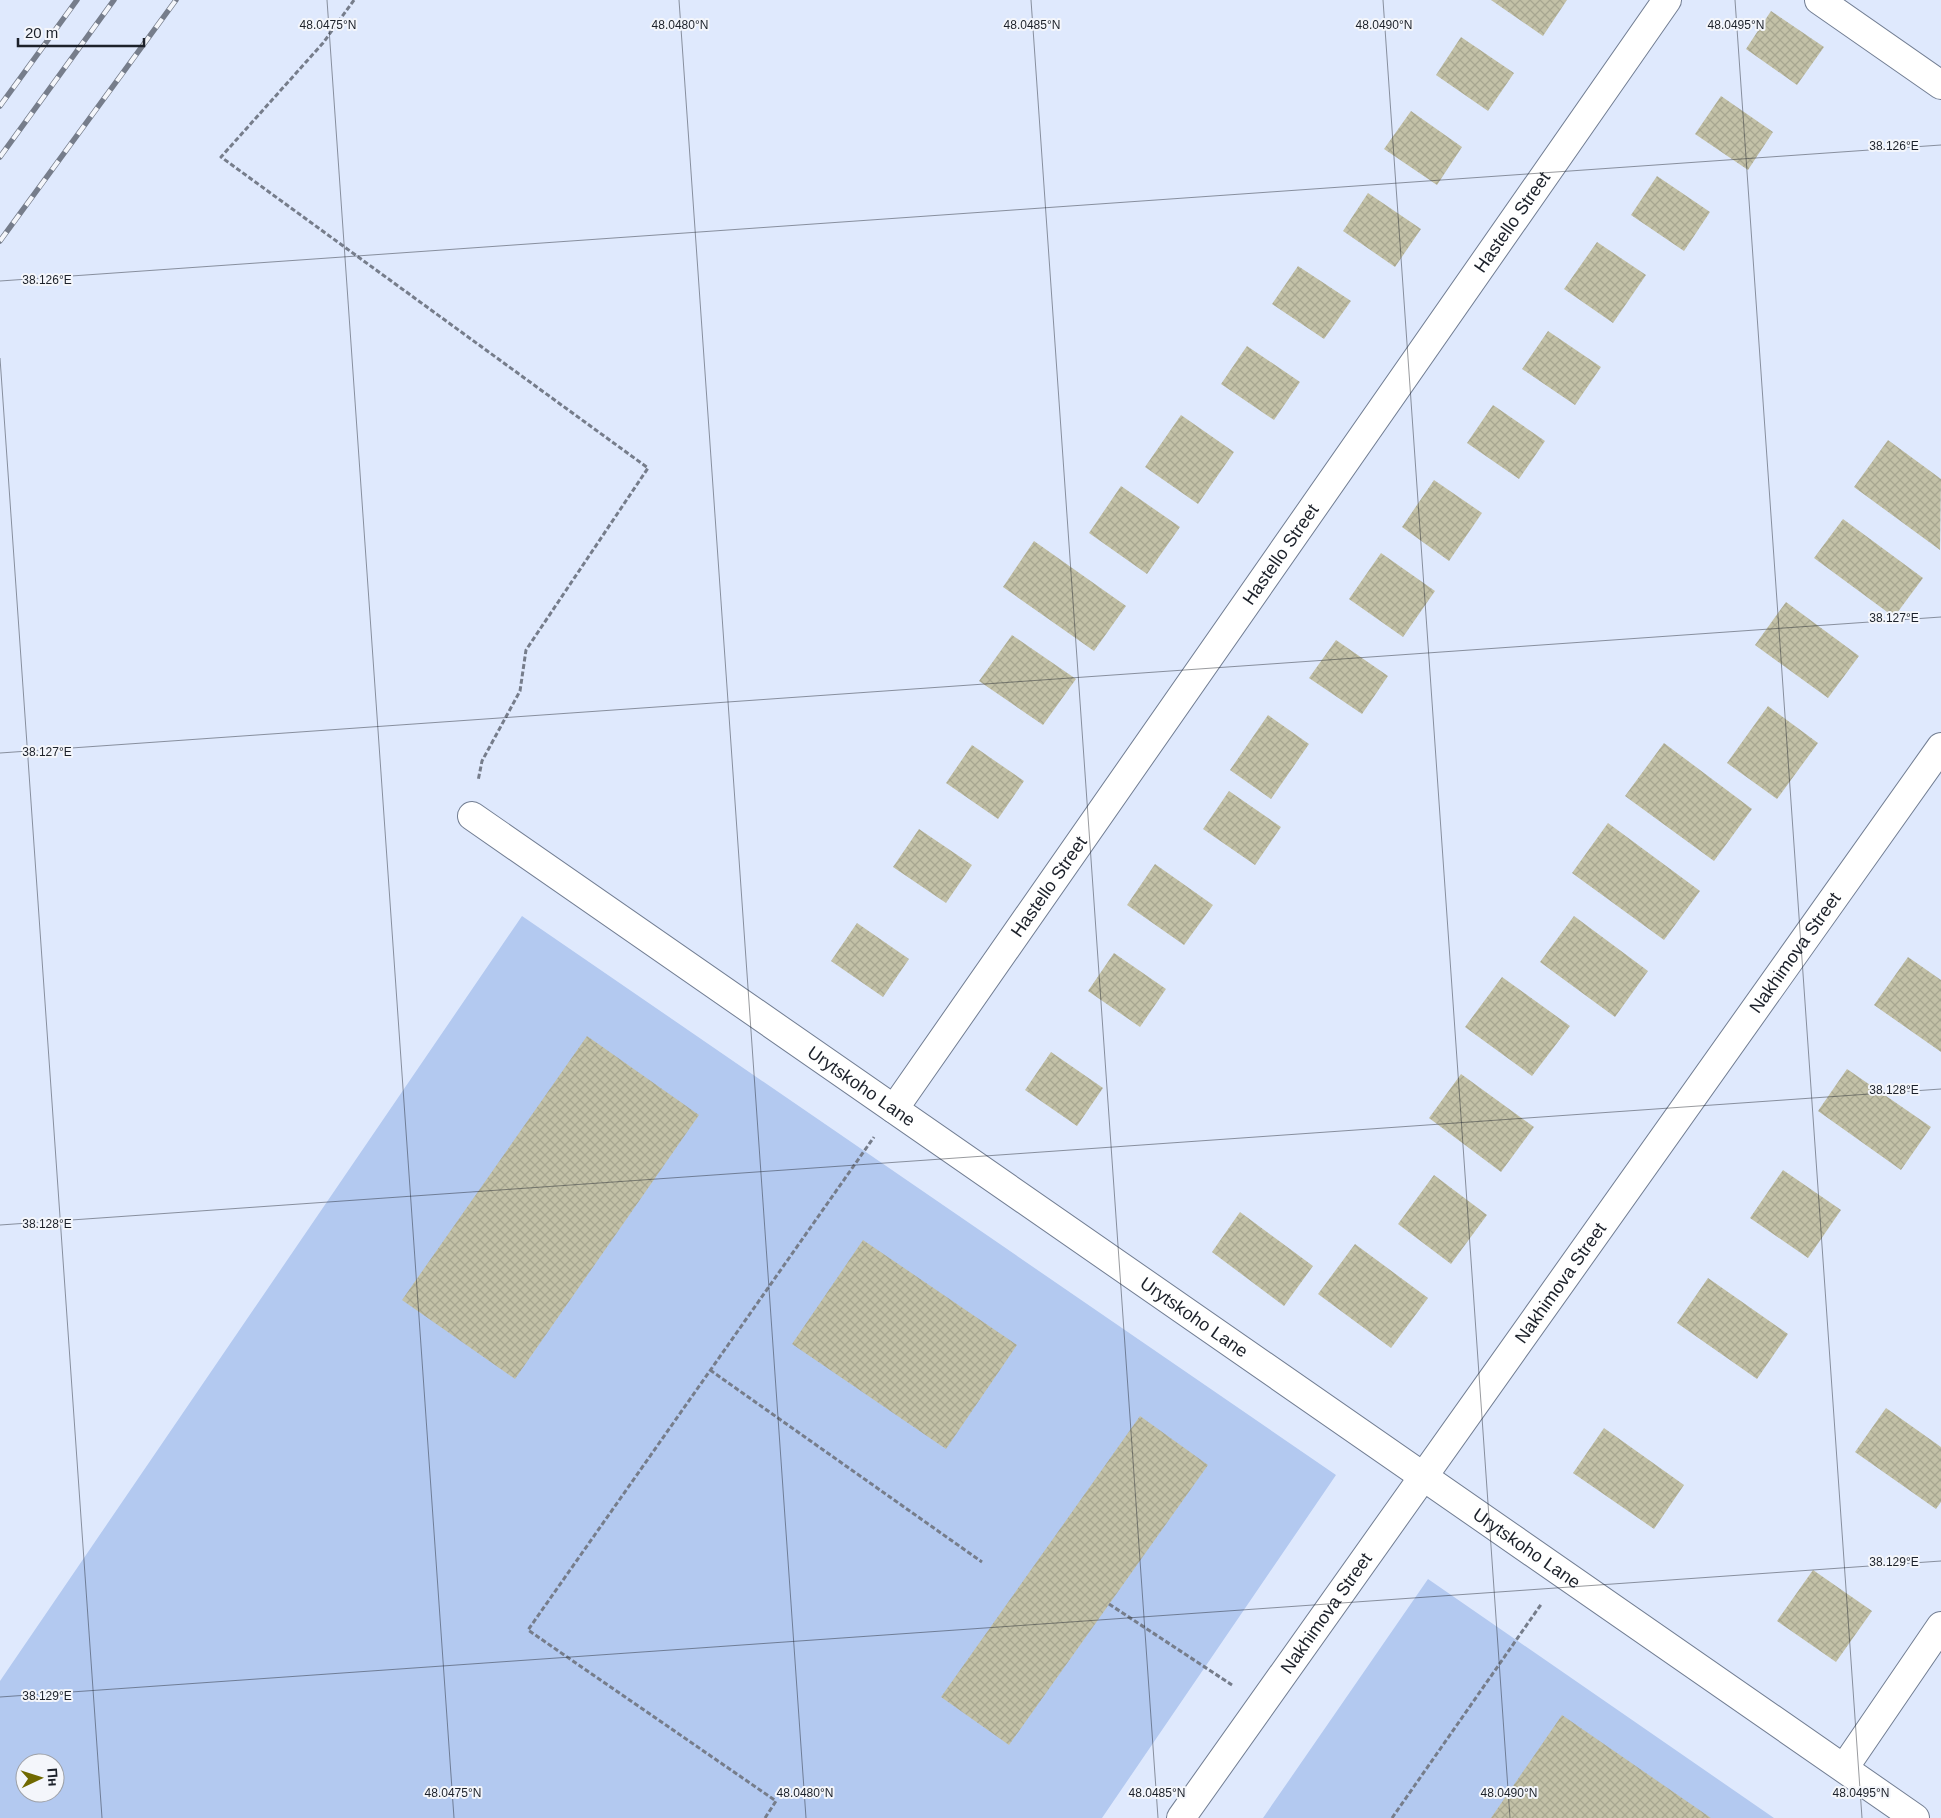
<svg xmlns="http://www.w3.org/2000/svg" width="1941" height="1818" font-family="Helvetica,sans-serif">
<defs>
<pattern id="building-cross-hatch" width="8" height="8" patternUnits="userSpaceOnUse" patternTransform="scale(1.25)"><rect width="8" height="8" fill="#c3c1a7"/><path d="M0 0l8 8M0 8l8-8" fill="none" stroke="#a7a690"/></pattern>
</defs>
<rect width="100%" height="100%" fill="#dfe9fd"/>
<path fill="#b3c9f0" fill-rule="evenodd" d="M 522,916 L 1336,1475 L 1102,1818 L 0,1818 L 0,1681 ZM 25,1763 L 55,1763 L 55,1793 L 25,1793 Z
M 1428,1579 L 1774,1818 L 1263,1818 Z"/>
<path fill="url(#building-cross-hatch)" d="M 1491,0 L 1567,0 L 1543,36 Z
M 1771,11 L 1824,47 L 1797,85 L 1746,49 Z
M 1461,37 L 1514,73 L 1488,111 L 1436,75 Z
M 1721,96 L 1773,132 L 1748,170 L 1695,134 Z
M 1411,111 L 1462,147 L 1437,185 L 1384,149 Z
M 1657,176 L 1710,212 L 1684,251 L 1631,215 Z
M 1368,193 L 1421,229 L 1395,267 L 1343,231 Z
M 1597,242 L 1646,275 L 1613,323 L 1564,289 Z
M 1298,266 L 1351,301 L 1324,339 L 1272,304 Z
M 1548,331 L 1601,367 L 1575,405 L 1522,369 Z
M 1247,346 L 1300,382 L 1274,420 L 1221,384 Z
M 1493,405 L 1545,441 L 1519,479 L 1467,443 Z
M 1181,415 L 1234,452 L 1198,504 L 1145,467 Z
M 1888,440 L 1941,479 L 1940,550 L 1854,487 Z
M 1434,480 L 1482,513 L 1449,561 L 1402,527 Z
M 1121,486 L 1180,527 L 1147,574 L 1089,533 Z
M 1843,519 L 1923,578 L 1894,617 L 1814,558 Z
M 1034,541 L 1126,606 L 1094,651 L 1003,587 Z
M 1381,553 L 1435,591 L 1403,637 L 1349,599 Z
M 1786,602 L 1859,656 L 1828,698 L 1755,645 Z
M 1012,635 L 1076,679 L 1043,725 L 979,681 Z
M 1336,640 L 1388,676 L 1362,714 L 1309,678 Z
M 1768,706 L 1818,743 L 1777,799 L 1727,763 Z
M 1268,715 L 1309,744 L 1271,799 L 1230,770 Z
M 1664,743 L 1752,809 L 1714,861 L 1625,796 Z
M 972,745 L 1024,781 L 998,819 L 946,783 Z
M 1229,791 L 1281,827 L 1255,865 L 1203,829 Z
M 1608,823 L 1700,891 L 1664,940 L 1572,873 Z
M 919,829 L 972,865 L 946,903 L 893,867 Z
M 1155,864 L 1213,905 L 1184,945 L 1127,905 Z
M 1574,916 L 1648,971 L 1615,1017 L 1540,962 Z
M 857,923 L 909,959 L 883,997 L 831,961 Z
M 1114,953 L 1166,989 L 1140,1027 L 1088,991 Z
M 1908,957 L 1941,980 L 1941,1052 L 1874,1005 Z
M 1502,977 L 1570,1026 L 1532,1076 L 1465,1027 Z
M 587,1036 L 699,1115 L 515,1379 L 402,1300 Z
M 1051,1052 L 1103,1088 L 1077,1126 L 1025,1090 Z
M 1847,1069 L 1931,1127 L 1901,1170 L 1818,1111 Z
M 1461,1074 L 1534,1127 L 1501,1172 L 1429,1118 Z
M 1783,1170 L 1841,1210 L 1808,1258 L 1750,1218 Z
M 1434,1175 L 1487,1215 L 1451,1264 L 1398,1224 Z
M 1240,1212 L 1313,1266 L 1284,1306 L 1212,1252 Z
M 863,1240 L 1017,1345 L 946,1449 L 792,1344 Z
M 1355,1244 L 1428,1298 L 1391,1348 L 1318,1294 Z
M 1708,1278 L 1788,1334 L 1757,1379 L 1677,1323 Z
M 1886,1408 L 1941,1447 L 1941,1502 L 1936,1509 L 1855,1452 Z
M 1140,1416 L 1208,1465 L 1009,1745 L 941,1697 Z
M 1604,1428 L 1684,1485 L 1654,1529 L 1573,1473 Z
M 1813,1570 L 1872,1611 L 1836,1662 L 1777,1621 Z
M 1562,1715 L 1711,1818 L 1491,1818 Z"/>
<g fill="none" stroke-linecap="round" stroke-linejoin="round">
<g stroke="#727e93" stroke-width="30">
<g id="minor">
<path d="M 1819,0 L 1941,85"/>
<path id="s1" d="M 472,816 L 1915,1818"/>
<path id="s2" d="M 894,1109 L 1667,0"/>
<path d="M 1844,1768 L 1941,1626"/>
</g>
</g>
<g stroke="#727e93" stroke-width="30">
<g id="tertiary">
<path id="s3" d="M 1181,1818 L 1941,747"/>
</g>
</g>
<path stroke="#767d8b" stroke-width="3" stroke-dasharray="5 2.5" stroke-linecap="butt" d="M 354,0 L 323,43 L 221,157 L 648,468 L 526,650 L 520,691 L 482,761 L 478,781
M 710,1370 L 982,1562
M 1109,1604 L 1232,1685
M 765,1818 L 776,1801 L 528,1630 L 874,1137
M 1392,1818 L 1542,1603"/>
<use href="#minor" stroke="#fff" stroke-width="28"/>
<use href="#tertiary" stroke="#fff" stroke-width="28"/>
<g stroke="#767d8b" stroke-width="5.5">
<path id="rail" d="M 0,106 L 77,0
M 0,157 L 114,0
M 0,241 L 176,0"/>
</g>
<use href="#rail" stroke="#f4f6fb" stroke-width="4" stroke-dasharray="11" stroke-linecap="butt"/>
</g>
<path fill="none" stroke="#1c212a" stroke-width="1" stroke-opacity="0.45" d="M 327,0 L 454,1818M 679,0 L 806,1818M 1031,0 L 1158,1818M 1383,0 L 1510,1818M 1735,0 L 1862,1818M 0,281 L 1941,145M 0,358 L 102,1818M 0,753 L 1941,617M 0,1225 L 1941,1089M 0,1697 L 1941,1561"/>
<g text-anchor="middle" dominant-baseline="central" stroke-width="4" stroke-linejoin="round" paint-order="stroke">
<g font-size="18" fill="#1c212a" stroke="#f4f6fb">
<text stroke="none"><textPath href="#s2" startOffset="1081">Hastello Street</textPath></text>
<text stroke="none"><textPath href="#s2" startOffset="676">Hastello Street</textPath></text>
<text stroke="none"><textPath href="#s2" startOffset="271">Hastello Street</textPath></text>
<text stroke="none"><textPath href="#s3" startOffset="1061">Nakhimova Street</textPath></text>
<text stroke="none"><textPath href="#s1" startOffset="474">Urytskoho Lane</textPath></text>
<text stroke="none"><textPath href="#s3" startOffset="656">Nakhimova Street</textPath></text>
<text stroke="none"><textPath href="#s1" startOffset="879">Urytskoho Lane</textPath></text>
<text stroke="none"><textPath href="#s1" startOffset="1284">Urytskoho Lane</textPath></text>
<text stroke="none"><textPath href="#s3" startOffset="251">Nakhimova Street</textPath></text>
</g>
</g>
<g font-size="12" text-anchor="middle" fill="#1c212a" stroke="#f4f6fb" stroke-width="4" stroke-linejoin="round" paint-order="stroke">
<text x="328" y="29">48.0475°N</text>
<text x="680" y="29">48.0480°N</text>
<text x="1032" y="29">48.0485°N</text>
<text x="1384" y="29">48.0490°N</text>
<text x="1736" y="29">48.0495°N</text>
<text x="1894" y="150">38.126°E</text>
<text x="47" y="284">38.126°E</text>
<text x="1894" y="622">38.127°E</text>
<text x="47" y="756">38.127°E</text>
<text x="1894" y="1094">38.128°E</text>
<text x="47" y="1228">38.128°E</text>
<text x="1894" y="1566">38.129°E</text>
<text x="47" y="1700">38.129°E</text>
<text x="453" y="1797">48.0475°N</text>
<text x="805" y="1797">48.0480°N</text>
<text x="1157" y="1797">48.0485°N</text>
<text x="1509" y="1797">48.0490°N</text>
<text x="1861" y="1797">48.0495°N</text>
</g>
<g transform="translate(40 1778) rotate(86)"><circle r="24" fill="#f4f6fb" stroke="#9ea1a7"/>
<path d="M0-4L9 19L0 12L-9 19Z" fill="#706901"/>
<text y="-8" font-size="14" font-weight="bold" text-anchor="middle" fill="#1c212a">Пн</text>
</g>
<path d="M18 38v8h126v-8" fill="none" stroke="#1c212a" stroke-width="2.5"/>
<text x="25" y="38" font-size="15" fill="#1c212a" stroke="#f4f6fb" stroke-width="4" paint-order="stroke">20 m</text>
</svg>
